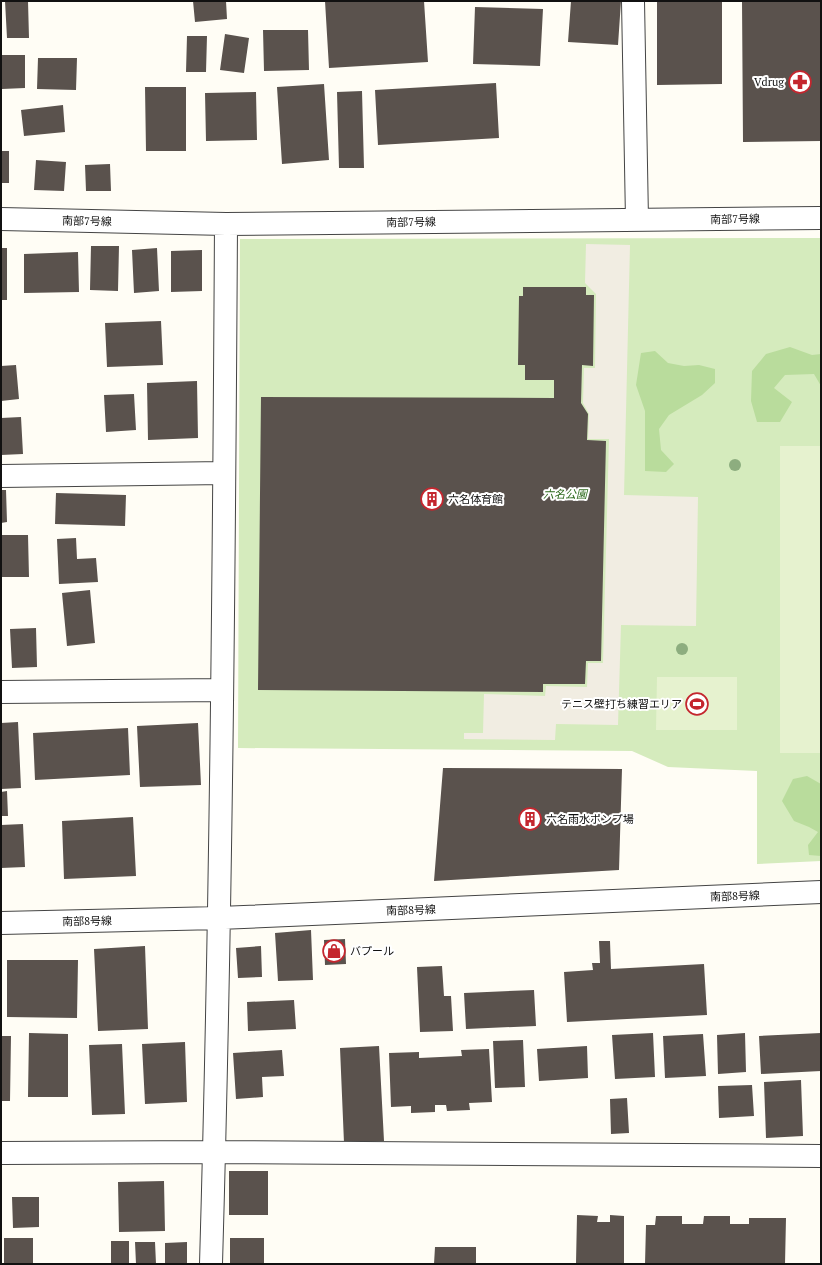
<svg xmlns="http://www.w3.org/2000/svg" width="822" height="1265" font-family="'PT Serif','Noto Sans JP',serif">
<rect width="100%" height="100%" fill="#fffdf5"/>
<path fill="#d5ebbd" d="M 821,238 L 821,861 L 757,864 L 757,771 L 668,767 L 632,751 L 238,748 L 240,239 Z"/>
<path fill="#b9dc9c" d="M 790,347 L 812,355 L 821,354 L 821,386 L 814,374 L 785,375 L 774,388 L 792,402 L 780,422 L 757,422 L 751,401 L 752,371 L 766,354 Z
M 655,351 L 668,363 L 684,366 L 699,365 L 715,369 L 715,383 L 702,395 L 669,415 L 659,429 L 661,450 L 674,464 L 666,472 L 645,471 L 645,411 L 636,385 L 641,353 Z
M 807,776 L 821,784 L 821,856 L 809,855 L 808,845 L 818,832 L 809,827 L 794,821 L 782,801 L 793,779 Z"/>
<path fill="#e6f2cf" d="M 780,446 L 821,446 L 821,753 L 780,753 Z
M 657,677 L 737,677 L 737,730 L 656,730 Z"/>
<path fill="#f1ede2" d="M 586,244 L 630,245 L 624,495 L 698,497 L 696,626 L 621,625 L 618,725 L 556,724 L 555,740 L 464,739 L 464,733 L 483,733 L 484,694 L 545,696 L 546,686 L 587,687 L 588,663 L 603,663 L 609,439 L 588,439 L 589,414 L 583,403 L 584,368 L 595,368 L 596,294 L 585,283 Z"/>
<path fill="#5a524d" d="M 5,1 L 28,1 L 29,38 L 7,38 Z
M 193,1 L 226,1 L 227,19 L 195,22 Z
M 325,1 L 424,1 L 428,62 L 329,68 Z
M 571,1 L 621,1 L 618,45 L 568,42 Z
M 657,1 L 722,1 L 722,84 L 657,85 Z
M 742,1 L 821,1 L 821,141 L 743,142 Z
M 475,7 L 543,9 L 540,66 L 473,64 Z
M 263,30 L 308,30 L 309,70 L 264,71 Z
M 225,34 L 249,38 L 244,73 L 220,70 Z
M 187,36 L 207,36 L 206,72 L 186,72 Z
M 2,55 L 25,55 L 25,88 L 2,89 Z
M 38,58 L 77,58 L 76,90 L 37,89 Z
M 496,83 L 499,138 L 378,145 L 375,90 Z
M 324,84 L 329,160 L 282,164 L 277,87 Z
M 145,87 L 186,87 L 186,151 L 146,151 Z
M 362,91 L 364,168 L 339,168 L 337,92 Z
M 256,92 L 257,140 L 206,141 L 205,93 Z
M 63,105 L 65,132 L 24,136 L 21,110 Z
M 1,151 L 9,151 L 9,183 L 1,183 Z
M 36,160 L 66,162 L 64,191 L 34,190 Z
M 110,164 L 111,191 L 86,191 L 85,165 Z
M 91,246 L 119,246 L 118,291 L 90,290 Z
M 1,248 L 7,248 L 7,300 L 1,300 Z
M 157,248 L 159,291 L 134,293 L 132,250 Z
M 202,250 L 202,291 L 171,292 L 171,251 Z
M 78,252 L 79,292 L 24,293 L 24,254 Z
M 523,287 L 586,287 L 586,295 L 594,295 L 593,366 L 582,365 L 581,403 L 588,414 L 587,440 L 606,441 L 601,661 L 586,661 L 585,684 L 543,684 L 543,692 L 258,690 L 261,397 L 554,398 L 554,380 L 525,380 L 525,365 L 518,365 L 519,296 L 523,296 Z
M 161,321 L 163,365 L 107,367 L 105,323 Z
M 16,365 L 19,399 L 1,401 L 1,366 Z
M 197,381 L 198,438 L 148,440 L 147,383 Z
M 134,394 L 136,430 L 106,432 L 104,395 Z
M 21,417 L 23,454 L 1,455 L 1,418 Z
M 1,490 L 6,490 L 7,522 L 1,523 Z
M 56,493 L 126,495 L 125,526 L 55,524 Z
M 1,535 L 28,535 L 29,577 L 1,577 Z
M 76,538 L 77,559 L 96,558 L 98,582 L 59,584 L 57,539 Z
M 90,590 L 95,643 L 67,646 L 62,593 Z
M 36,628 L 37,667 L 12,668 L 10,629 Z
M 18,722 L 21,788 L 1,789 L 1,723 Z
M 198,723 L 201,785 L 140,787 L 137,726 Z
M 128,728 L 130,775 L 35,780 L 33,733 Z
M 443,768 L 622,769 L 619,870 L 434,881 Z
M 7,791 L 8,816 L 1,816 L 1,792 Z
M 133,817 L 136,876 L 64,879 L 62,821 Z
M 23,824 L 25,867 L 1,868 L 1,825 Z
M 311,930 L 313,980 L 278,981 L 275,933 Z
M 345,939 L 346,964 L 325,965 L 324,940 Z
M 599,941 L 610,941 L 611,969 L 704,964 L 707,1015 L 567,1022 L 564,972 L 593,970 L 592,963 L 600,963 Z
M 145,946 L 148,1029 L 98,1031 L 94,949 Z
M 261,946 L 262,977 L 238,978 L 236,948 Z
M 7,960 L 78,960 L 77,1018 L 7,1017 Z
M 442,966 L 444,996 L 451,996 L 453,1031 L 420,1032 L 417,967 Z
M 534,990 L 536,1026 L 466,1029 L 464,993 Z
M 294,1000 L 296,1029 L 248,1031 L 247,1002 Z
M 29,1033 L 68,1034 L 68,1097 L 28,1097 Z
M 653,1033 L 655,1077 L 615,1079 L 612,1035 Z
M 745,1033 L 746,1072 L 718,1074 L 717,1035 Z
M 821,1033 L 821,1071 L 761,1074 L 759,1036 Z
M 703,1034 L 706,1076 L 665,1078 L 663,1036 Z
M 1,1036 L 11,1036 L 10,1101 L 1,1101 Z
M 523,1040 L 525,1087 L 495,1088 L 493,1041 Z
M 185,1042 L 187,1102 L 145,1104 L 142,1044 Z
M 122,1044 L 125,1114 L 92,1115 L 89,1045 Z
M 379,1046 L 384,1141 L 344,1143 L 340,1048 Z
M 587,1046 L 588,1078 L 539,1081 L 537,1049 Z
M 489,1049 L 492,1102 L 469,1103 L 470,1110 L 447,1111 L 446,1105 L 435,1105 L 435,1112 L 411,1113 L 411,1106 L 391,1107 L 389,1053 L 419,1052 L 419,1058 L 462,1056 L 461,1050 Z
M 282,1050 L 284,1076 L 262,1077 L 263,1097 L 236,1099 L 233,1053 Z
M 801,1080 L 803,1136 L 766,1138 L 764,1082 Z
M 752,1085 L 754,1116 L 719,1118 L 718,1086 Z
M 627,1098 L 629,1133 L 611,1134 L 610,1099 Z
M 229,1171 L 268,1171 L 268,1215 L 229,1215 Z
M 164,1181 L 165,1231 L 119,1232 L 118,1182 Z
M 12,1197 L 39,1197 L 39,1227 L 13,1228 Z
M 577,1215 L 598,1216 L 597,1222 L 610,1222 L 610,1215 L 624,1216 L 624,1263 L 576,1263 Z
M 656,1216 L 682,1216 L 682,1224 L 703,1224 L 704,1216 L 730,1216 L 730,1224 L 749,1224 L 749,1218 L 786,1218 L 785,1264 L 645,1264 L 646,1225 L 655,1225 Z
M 4,1238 L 33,1238 L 33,1264 L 4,1264 Z
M 230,1238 L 264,1238 L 264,1264 L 230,1264 Z
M 111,1241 L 129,1241 L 129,1264 L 111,1264 Z
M 135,1242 L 155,1242 L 156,1264 L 136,1264 Z
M 187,1242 L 187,1264 L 165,1264 L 165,1243 Z
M 435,1247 L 476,1247 L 476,1264 L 434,1264 Z"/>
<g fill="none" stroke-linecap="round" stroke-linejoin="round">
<g stroke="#444" stroke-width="24">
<path id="minor" d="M 633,1 L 637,220
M 1,219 L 226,224 L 821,218
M 1,476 L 224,473
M 1,692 L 222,690
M 1,923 L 219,918 L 821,892
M 1,1153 L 214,1152 L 821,1156
M 211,1264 C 221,917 224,571 226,224"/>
</g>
<use href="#minor" stroke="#fff" stroke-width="22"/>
</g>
<g fill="#8dad7f">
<circle cx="735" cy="465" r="6"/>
<circle cx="682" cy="649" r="6"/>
</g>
<defs>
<g id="pharmacy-ring" transform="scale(1.15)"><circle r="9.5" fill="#fff" stroke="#c4262e" stroke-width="1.5"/><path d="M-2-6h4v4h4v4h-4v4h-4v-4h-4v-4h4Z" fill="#c4262e"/></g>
<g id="building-ring" transform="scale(1.15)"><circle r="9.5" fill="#fff" stroke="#c4262e" stroke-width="1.5"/><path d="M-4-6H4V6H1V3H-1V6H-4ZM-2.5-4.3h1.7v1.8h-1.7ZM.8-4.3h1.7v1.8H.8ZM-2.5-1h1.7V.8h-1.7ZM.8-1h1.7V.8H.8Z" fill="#c4262e"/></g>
<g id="stadium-ring" transform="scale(1.15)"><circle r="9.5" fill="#fff" stroke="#c4262e" stroke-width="1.5"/><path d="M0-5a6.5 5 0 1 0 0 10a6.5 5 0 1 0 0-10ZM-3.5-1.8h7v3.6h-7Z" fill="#c4262e"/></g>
<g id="shop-ring" transform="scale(1.15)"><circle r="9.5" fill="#fff" stroke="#c4262e" stroke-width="1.5"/><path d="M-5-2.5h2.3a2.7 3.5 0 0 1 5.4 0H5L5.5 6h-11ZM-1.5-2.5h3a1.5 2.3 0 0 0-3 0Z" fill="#c4262e"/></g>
</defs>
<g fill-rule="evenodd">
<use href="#pharmacy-ring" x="800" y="82"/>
<use href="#building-ring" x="432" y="499"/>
<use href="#stadium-ring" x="697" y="704"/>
<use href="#building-ring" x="530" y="819"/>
<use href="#shop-ring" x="334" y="951"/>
</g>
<g text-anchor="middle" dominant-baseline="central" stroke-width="4" stroke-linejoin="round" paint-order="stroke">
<g font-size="11" fill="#111" stroke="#fff" text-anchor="start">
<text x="784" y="82" text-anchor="end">Vdrug</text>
<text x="448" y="499">六名体育館</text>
<text x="682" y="704" text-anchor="end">テニス壁打ち練習エリア</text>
<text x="546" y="819">六名雨水ポンプ場</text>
<text x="350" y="951">バプール</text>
</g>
<g font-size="11" fill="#111" stroke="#fff">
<text transform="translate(735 219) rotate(-1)">南部7号線</text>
<text transform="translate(87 221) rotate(1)">南部7号線</text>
<text transform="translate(411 222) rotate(-1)">南部7号線</text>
<text transform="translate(735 896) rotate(-2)">南部8号線</text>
<text transform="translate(411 910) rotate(-2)">南部8号線</text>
<text transform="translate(87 921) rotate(-1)">南部8号線</text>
</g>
<g font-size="11" font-style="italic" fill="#2f6b1f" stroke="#fff">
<text x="565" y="494">六名公園</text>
</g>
</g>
<rect width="822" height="1265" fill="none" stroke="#111111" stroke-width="4"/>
</svg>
